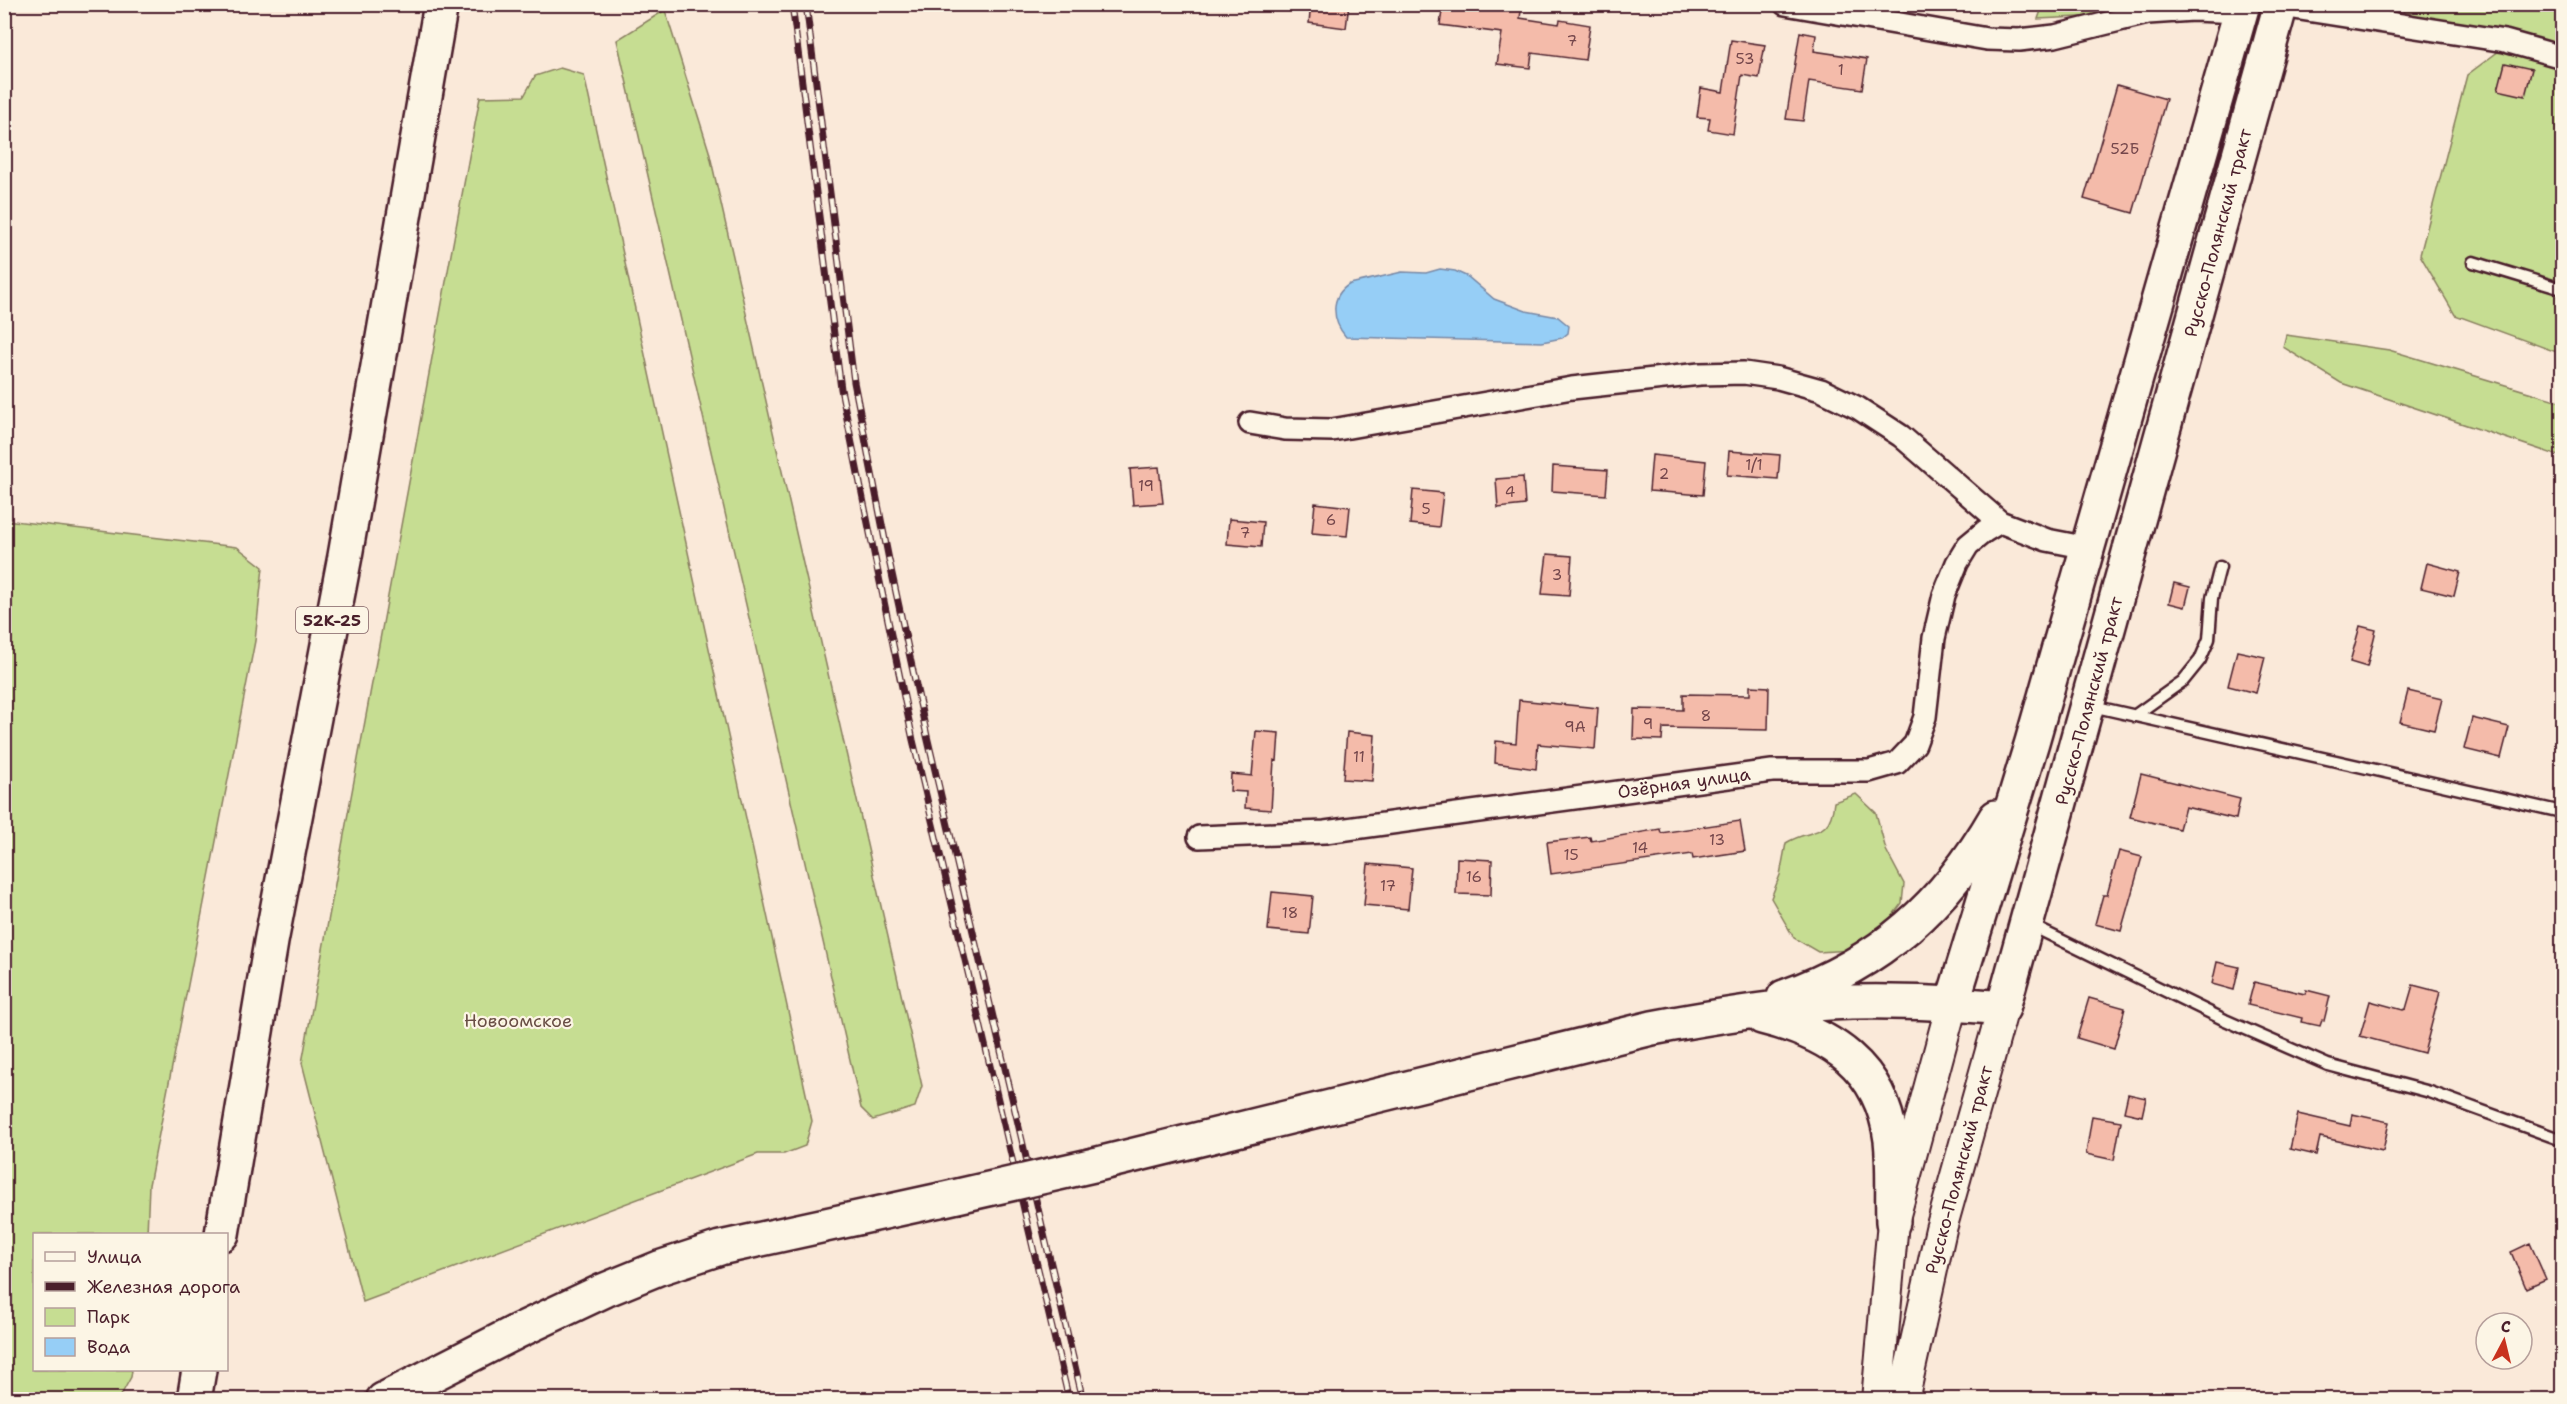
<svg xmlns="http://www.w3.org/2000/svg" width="2567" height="1404" font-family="'Shantell Sans',sans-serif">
<rect width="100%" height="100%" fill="#fae9d9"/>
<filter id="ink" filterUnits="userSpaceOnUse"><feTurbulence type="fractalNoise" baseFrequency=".0167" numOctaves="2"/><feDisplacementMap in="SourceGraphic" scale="12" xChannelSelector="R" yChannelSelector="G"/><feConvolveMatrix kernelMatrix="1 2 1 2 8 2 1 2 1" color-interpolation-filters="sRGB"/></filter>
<g filter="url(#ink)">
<path fill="#c6dd92" stroke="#887e5e" stroke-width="1.5" d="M 2043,5 L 2103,5 L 2100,16 L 2038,19 Z
M 2401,5 L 2562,5 L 2562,48 L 2407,17 Z
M 665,10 L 709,151 L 922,1086 L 915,1107 L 873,1120 L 861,1108 L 617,40 Z
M 2499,51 L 2562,67 L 2562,354 L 2455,315 L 2420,255 L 2467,75 Z
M 560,68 L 584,75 L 812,1121 L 805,1146 L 784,1154 L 758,1154 L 363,1302 L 302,1063 L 480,97 L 524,96 L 535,76 Z
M 2286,335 L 2389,350 L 2562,402 L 2562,457 L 2341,383 L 2283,347 Z
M 5,520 L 237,547 L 263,567 L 255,641 L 149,1185 L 147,1234 L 34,1234 L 34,1370 L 132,1370 L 131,1377 L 119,1399 L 5,1399 Z
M 1856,794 L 1876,813 L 1886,850 L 1904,884 L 1902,903 L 1880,932 L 1853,950 L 1818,952 L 1794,938 L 1771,898 L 1780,875 L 1786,843 C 1812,827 1830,840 1834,802 Z"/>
<path fill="#96cef6" stroke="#7888a5" stroke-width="1.5" d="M 1440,269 L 1455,271 L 1468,277 L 1494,299 L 1526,311 L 1558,317 L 1569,326 L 1568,333 L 1562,338 L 1542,342 L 1346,337 C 1332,321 1329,296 1350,284 L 1402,272 L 1426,273 Z"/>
<path fill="#f4bbaa" stroke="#4a1f2b" stroke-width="1.5" d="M 1311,4 L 1349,4 L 1346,28 L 1309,23 Z
M 1443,4 L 1522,4 L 1520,18 L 1559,24 L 1560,20 L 1590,25 L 1585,60 L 1532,53 L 1530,68 L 1497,64 L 1502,33 L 1440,25 Z
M 1800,32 L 1816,35 L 1814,51 L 1867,59 L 1862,89 L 1809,81 L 1803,121 L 1786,119 Z
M 1731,40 L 1765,45 L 1759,78 L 1742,75 L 1733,134 L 1708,130 L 1710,118 L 1697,117 L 1701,88 L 1723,92 Z
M 2505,63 L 2532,69 L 2525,96 L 2498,90 Z
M 2117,85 L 2166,99 L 2133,213 L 2084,199 Z
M 1729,451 L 1780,455 L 1778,479 L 1727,475 Z
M 1652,455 L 1706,461 L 1703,495 L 1649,491 Z
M 1553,466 L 1608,470 L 1606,495 L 1552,491 Z
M 1159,467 L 1163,503 L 1133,505 L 1130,469 Z
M 1523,477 L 1525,505 L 1498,508 L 1496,479 Z
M 1413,490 L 1443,493 L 1439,527 L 1410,524 Z
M 1315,503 L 1350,507 L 1347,536 L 1312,533 Z
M 1229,519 L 1263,522 L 1261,547 L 1227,544 Z
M 1547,554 L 1572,556 L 1569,596 L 1542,594 Z
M 2427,563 L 2460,572 L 2454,596 L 2421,588 Z
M 2174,583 L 2190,587 L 2185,607 L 2169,603 Z
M 2360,626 L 2376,630 L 2367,667 L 2350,662 Z
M 2237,651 L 2265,657 L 2256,693 L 2228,686 Z
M 1750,686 L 1769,687 L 1768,730 L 1663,728 L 1662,740 L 1633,739 L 1634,709 L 1683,710 L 1683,694 L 1750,695 Z
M 2408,691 L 2442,699 L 2434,730 L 2400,722 Z
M 1519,700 L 1598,708 L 1595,749 L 1538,744 L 1536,769 L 1495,763 L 1496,741 L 1516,743 Z
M 2472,718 L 2509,727 L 2501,758 L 2464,749 Z
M 1256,731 L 1279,733 L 1277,761 L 1274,760 L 1271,810 L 1245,808 L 1246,792 L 1230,791 L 1231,774 L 1252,776 Z
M 1347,732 L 1375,735 L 1372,781 L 1343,779 Z
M 2141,774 L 2240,799 L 2236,819 L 2185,807 L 2179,829 L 2130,817 Z
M 1740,821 L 1745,851 L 1693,859 L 1692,854 L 1551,874 L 1547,842 L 1590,837 L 1591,841 L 1660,829 L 1661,833 Z
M 2119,851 L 2142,857 L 2121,931 L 2095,924 L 2103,895 L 2107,895 Z
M 1457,858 L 1492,860 L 1491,895 L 1456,894 Z
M 1368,864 L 1412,868 L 1408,909 L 1364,905 Z
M 1272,892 L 1313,896 L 1309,934 L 1268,930 Z
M 2217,962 L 2239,967 L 2234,990 L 2212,984 Z
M 2254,982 L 2305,994 L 2306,990 L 2330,996 L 2324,1021 L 2322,1020 L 2320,1026 L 2301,1022 L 2302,1018 L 2248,1005 Z
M 2413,985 L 2440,992 L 2424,1053 L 2360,1036 L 2370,1001 L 2403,1010 L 2406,1009 Z
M 2089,998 L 2125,1008 L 2114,1049 L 2077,1038 Z
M 2128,1094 L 2146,1098 L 2142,1116 L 2124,1112 Z
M 2298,1114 L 2350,1126 L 2352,1114 L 2389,1122 L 2383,1151 L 2320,1137 L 2316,1155 L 2290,1149 Z
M 2092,1116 L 2121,1121 L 2114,1160 L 2086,1154 Z
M 2530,1243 L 2546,1279 L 2526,1288 L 2511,1252 Z"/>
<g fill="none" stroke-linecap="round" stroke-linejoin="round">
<g stroke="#4a1f2b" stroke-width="15">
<path id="service" d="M 2473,262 L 2562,289
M 2092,706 L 2562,812
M 2134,716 L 2183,681 L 2200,660 L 2209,639 L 2212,598 L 2220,567
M 2030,925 L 2225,1020 L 2328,1065 L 2430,1092 L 2562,1140"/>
</g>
<g stroke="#4a1f2b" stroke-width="26">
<path id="minor" d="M 1785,4 L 1987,39 L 2019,40 L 2055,36 L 2148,13 L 2193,10 L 2241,12
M 2281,6 L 2505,41 L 2562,57
M 1250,423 L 1285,429 L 1332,430 L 1572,388 L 1700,374 L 1744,373 L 1778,378 L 1821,390 L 1858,408 L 1901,436 L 2000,522 L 2047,540 L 2088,548
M 1199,837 L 1325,832 L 1772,771 L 1869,771 L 1897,763 L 1915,744 L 1925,717 L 1934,638 L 1944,595 L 1957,563 L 1968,545 L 1985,531 L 2000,522"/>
</g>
<g stroke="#4a1f2b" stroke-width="34">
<path id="secondary" d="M 1877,1400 L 1893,1222 L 1952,1004
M 1903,1400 L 1941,1229 L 2003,1008"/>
</g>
<g stroke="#4a1f2b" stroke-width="38">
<path id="primary" d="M 1784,997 C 1881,963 1945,905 1996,817
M 1952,1004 L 2032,742 L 2243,4
M 1762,1017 C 1831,1034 1881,1066 1891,1140 C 1894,1167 1892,1195 1893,1222
M 1094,1165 L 1652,1028 C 1711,1017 1770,1007 1829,1003 C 1887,1000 1946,1003 2003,1008 L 2281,4
M 222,1234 L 271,942 L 345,556 L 441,4
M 194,1400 L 199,1370
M 383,1400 L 518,1331 L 605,1290 L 659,1268 L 720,1248 L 940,1200"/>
</g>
<use href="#service" stroke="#fcf5e5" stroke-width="10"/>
<use href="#minor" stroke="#fcf5e5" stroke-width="21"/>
<use href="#secondary" stroke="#fcf5e5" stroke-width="30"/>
<use href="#primary" stroke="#fcf5e5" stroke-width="33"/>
<g stroke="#4a1f2b" stroke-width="7">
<path id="rail" d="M 792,4 L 841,389 L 876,563 L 913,740 L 1069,1400
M 806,4 L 854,382 L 889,560 L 927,736 L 1083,1400"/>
</g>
<use href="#rail" stroke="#fcf5e5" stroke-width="4.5" stroke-dasharray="14" stroke-linecap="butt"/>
<g stroke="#4a1f2b" stroke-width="38" stroke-linecap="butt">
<path id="primary-bridge" d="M 940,1200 L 1094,1165"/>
</g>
<use href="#primary-bridge" stroke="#fcf5e5" stroke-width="33"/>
</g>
</g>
<g text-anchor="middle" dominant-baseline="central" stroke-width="4.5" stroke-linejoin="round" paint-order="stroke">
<g font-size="15" fill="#74464b">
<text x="1572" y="41">7</text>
<text x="1745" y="59">53</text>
<text x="1841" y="70">1</text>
<text x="2125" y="149">52Б</text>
<text x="1754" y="465">1/1</text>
<text x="1664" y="474">2</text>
<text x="1146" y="486">19</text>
<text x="1510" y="492">4</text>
<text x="1426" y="509">5</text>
<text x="1331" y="520">6</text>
<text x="1245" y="533">7</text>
<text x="1557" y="575">3</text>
<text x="1706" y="716">8</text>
<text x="1648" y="724">9</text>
<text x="1575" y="727">9А</text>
<text x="1359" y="757">11</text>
<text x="1717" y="840">13</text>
<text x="1640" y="848">14</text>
<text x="1571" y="855">15</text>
<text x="1474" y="877">16</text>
<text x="1388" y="886">17</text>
<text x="1290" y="913">18</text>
</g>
<rect fill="#fcf5e5" stroke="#7f5f63" stroke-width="1.5" x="296" y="607" width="72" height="26" rx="4.5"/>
<g font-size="16" font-weight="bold" fill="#4a1f2b">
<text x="332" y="620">52К-25</text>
</g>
<g font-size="18" fill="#4a1f2b" stroke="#fcf5e5">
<text transform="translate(2218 233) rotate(-75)">Русско-Полянский тракт</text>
<text transform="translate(2089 701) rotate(-75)">Русско-Полянский тракт</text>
<text transform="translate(1684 783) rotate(-8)">Озёрная улица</text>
<text transform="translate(1959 1170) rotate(-75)">Русско-Полянский тракт</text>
</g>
<g font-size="18" fill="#694e45" stroke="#fcf5e5">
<text x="518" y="1021">Новоомское</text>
</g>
</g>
<rect width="2567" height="1404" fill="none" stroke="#fcf5e5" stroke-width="24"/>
<rect x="12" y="12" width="2543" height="1380" fill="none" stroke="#4a1f2b" stroke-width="2" filter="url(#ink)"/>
<rect x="33" y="1233" width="195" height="138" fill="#fcf5e5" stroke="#b59f9b" stroke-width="1.5"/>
<rect x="45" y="1252" width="30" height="9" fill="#fcf5e5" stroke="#b59f9b" stroke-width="1.5"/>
<text x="87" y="1263" font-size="18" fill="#4a1f2b">Улица</text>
<rect x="45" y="1282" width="30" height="9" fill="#4a1f2b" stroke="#b59f9b" stroke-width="1.5"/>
<text x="87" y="1293" font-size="18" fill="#4a1f2b">Железная дорога</text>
<rect x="45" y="1308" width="30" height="18" fill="#c6dd92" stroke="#b59f9b" stroke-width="1.5"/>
<text x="87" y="1323" font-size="18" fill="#4a1f2b">Парк</text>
<rect x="45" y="1338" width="30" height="18" fill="#96cef6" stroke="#b59f9b" stroke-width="1.5"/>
<text x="87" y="1353" font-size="18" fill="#4a1f2b">Вода</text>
<g transform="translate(2504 1341) rotate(7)"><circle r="28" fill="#fcf5e5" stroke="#b59f9b" stroke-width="1.5"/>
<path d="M0-4.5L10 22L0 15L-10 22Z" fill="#c8321e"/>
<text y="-9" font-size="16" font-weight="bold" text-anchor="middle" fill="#4a1f2b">С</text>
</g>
</svg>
